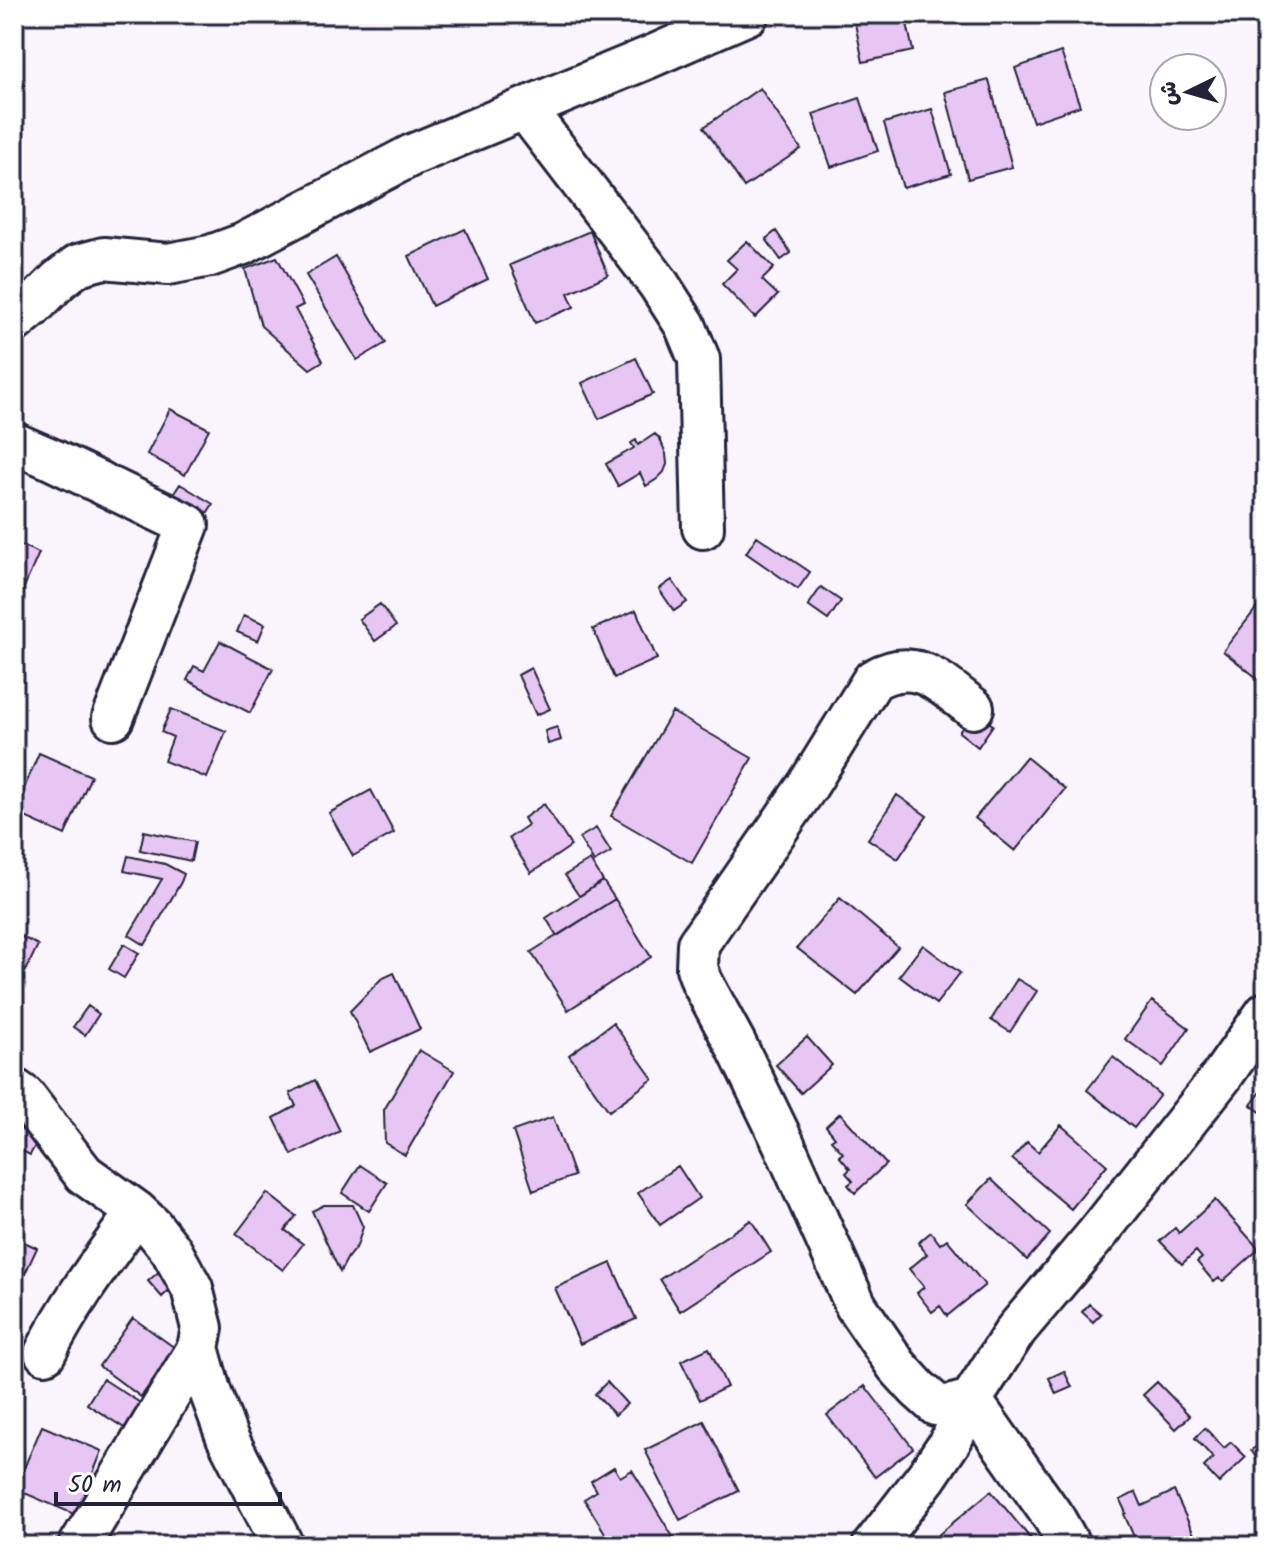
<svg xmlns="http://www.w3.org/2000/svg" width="1280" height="1560" font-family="Kalam,'Playpen Sans Arabic',sans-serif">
<rect width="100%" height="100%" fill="#faf4fd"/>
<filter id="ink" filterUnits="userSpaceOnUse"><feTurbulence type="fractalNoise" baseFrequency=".0125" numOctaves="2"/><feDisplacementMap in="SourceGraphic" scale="16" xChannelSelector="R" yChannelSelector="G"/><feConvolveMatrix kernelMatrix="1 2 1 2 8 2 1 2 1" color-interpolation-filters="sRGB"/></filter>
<g filter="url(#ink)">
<path fill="#e7c6f3" stroke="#22223b" stroke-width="2" d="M 853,14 L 905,14 L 913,51 L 863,62 Z
M 1061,52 L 1080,106 L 1033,122 L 1015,68 Z
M 989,80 L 1012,167 L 968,179 L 945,92 Z
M 760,88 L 801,149 L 744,187 L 704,127 Z
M 860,98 L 878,151 L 831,167 L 813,114 Z
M 932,109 L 951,174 L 903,188 L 884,123 Z
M 465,229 L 488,279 L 432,306 L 409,256 Z
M 590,231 L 608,275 L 568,293 L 574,307 L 535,323 L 510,265 Z
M 776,231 L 791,253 L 781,260 L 766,239 Z
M 747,241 L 774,268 L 762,280 L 778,295 L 755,318 L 722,284 L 737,269 L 727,260 Z
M 277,257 L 303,305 L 295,309 L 323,361 L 310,369 L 261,326 L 245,269 Z
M 336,257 L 386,343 L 357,360 L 306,275 Z
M 636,358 L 653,394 L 599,419 L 582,383 Z
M 170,409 L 209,429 L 185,475 L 147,454 Z
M 655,434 L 660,439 L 666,454 L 667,464 L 664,472 L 657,479 L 646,486 L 640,473 L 618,486 L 606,464 L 634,448 L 631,443 L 636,440 L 638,445 Z
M 180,484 L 213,504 L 204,518 L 171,498 Z
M 757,536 L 810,572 L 798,589 L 746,553 Z
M 14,542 L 39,553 L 19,599 L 14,597 Z
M 672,580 L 687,602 L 674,611 L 659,589 Z
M 821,587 L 841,601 L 828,620 L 808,606 Z
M 1266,596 L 1266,685 L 1223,651 Z
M 380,604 L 396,626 L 375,641 L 359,619 Z
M 636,610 L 657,659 L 614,678 L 593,629 Z
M 244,615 L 265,624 L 258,641 L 237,632 Z
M 220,641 L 273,669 L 250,713 L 187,680 L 194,666 L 204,671 Z
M 531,668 L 550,709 L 536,715 L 518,675 Z
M 171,709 L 226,731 L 207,778 L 164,761 L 173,737 L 161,732 Z
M 672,712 L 752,758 L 692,863 L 611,816 Z
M 974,712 L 993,725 L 978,747 L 959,732 Z
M 557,727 L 561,740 L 548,744 L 545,731 Z
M 39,753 L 91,776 L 65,835 L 14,812 Z
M 1026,757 L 1065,789 L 1015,851 L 975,818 Z
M 371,790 L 394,833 L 353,856 L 329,813 Z
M 897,795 L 927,816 L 898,859 L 868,839 Z
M 544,804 L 571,846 L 531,873 L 509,838 L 528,825 L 524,818 Z
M 596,828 L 611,852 L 594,862 L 579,838 Z
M 144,831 L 195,842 L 191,861 L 140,850 Z
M 128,856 L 165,864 L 184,874 L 181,882 L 145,945 L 129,935 L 162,879 L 124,871 Z
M 590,860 L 603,881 L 579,896 L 565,875 Z
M 603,881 L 615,899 L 557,936 L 546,918 Z
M 840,898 L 898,947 L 857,995 L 797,948 Z
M 615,899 L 651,957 L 568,1010 L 531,952 Z
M 14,933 L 38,945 L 14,995 Z
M 124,944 L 139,953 L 124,978 L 109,969 Z
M 923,945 L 960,973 L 936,1004 L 899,976 Z
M 394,973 L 420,1029 L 370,1052 L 350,1011 L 381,979 Z
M 1017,979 L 1037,991 L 1010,1032 L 991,1020 Z
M 1152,1001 L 1189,1028 L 1163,1066 L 1125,1039 Z
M 88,1006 L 99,1014 L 85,1035 L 73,1027 Z
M 613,1023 L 653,1079 L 609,1111 L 569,1055 Z
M 807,1037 L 832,1065 L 801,1093 L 776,1065 Z
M 419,1050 L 454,1071 L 405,1155 L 385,1143 L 384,1110 Z
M 1113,1057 L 1160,1095 L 1134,1128 L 1087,1090 Z
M 315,1080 L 340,1131 L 292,1155 L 274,1118 L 296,1106 L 290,1093 Z
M 1266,1085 L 1266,1116 L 1251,1105 Z
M 840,1113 L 886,1164 L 855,1193 L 848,1185 L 853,1181 L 846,1173 L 850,1169 L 839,1156 L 843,1153 L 831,1140 L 835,1137 L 826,1126 Z
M 553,1117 L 574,1176 L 533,1191 L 513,1131 Z
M 23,1125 L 41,1135 L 30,1155 L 14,1147 L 14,1143 Z
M 1061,1125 L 1107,1165 L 1071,1209 L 1012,1159 L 1027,1142 L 1038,1152 Z
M 360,1165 L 387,1183 L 369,1211 L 342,1193 Z
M 678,1166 L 699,1198 L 660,1225 L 638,1193 Z
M 991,1179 L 1050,1234 L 1027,1260 L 967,1204 Z
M 267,1193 L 296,1216 L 285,1230 L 303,1244 L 283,1270 L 236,1234 Z
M 1215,1200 L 1259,1249 L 1223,1281 L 1219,1278 L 1214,1282 L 1197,1262 L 1202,1258 L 1196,1251 L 1182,1264 L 1160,1241 L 1175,1228 L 1179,1233 Z
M 324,1205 L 353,1205 L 363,1227 L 357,1246 L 348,1257 L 340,1272 L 312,1211 Z
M 751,1220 L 771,1252 L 680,1311 L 660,1279 Z
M 931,1232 L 940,1244 L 947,1239 L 985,1285 L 947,1316 L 940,1306 L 932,1312 L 917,1293 L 924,1287 L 909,1269 L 927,1254 L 918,1243 Z
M 14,1237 L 37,1248 L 14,1297 Z
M 611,1263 L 636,1319 L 580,1344 L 555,1288 Z
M 168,1264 L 181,1279 L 162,1297 L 148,1281 Z
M 1089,1304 L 1101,1314 L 1093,1322 L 1082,1312 Z
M 133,1318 L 175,1348 L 141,1397 L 99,1366 Z
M 709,1348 L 727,1387 L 700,1400 L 681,1361 Z
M 1064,1371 L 1072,1387 L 1056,1394 L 1049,1378 Z
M 103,1379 L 145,1406 L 129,1431 L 87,1404 Z
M 607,1382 L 627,1404 L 615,1415 L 595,1394 Z
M 1157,1382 L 1190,1416 L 1176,1429 L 1143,1395 Z
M 865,1386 L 913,1448 L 875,1477 L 827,1415 Z
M 704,1421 L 739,1491 L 680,1520 L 645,1450 Z
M 42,1426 L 102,1451 L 76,1515 L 15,1489 Z
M 1205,1428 L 1224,1448 L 1231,1442 L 1246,1457 L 1219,1483 L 1204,1467 L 1213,1458 L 1195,1438 Z
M 1266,1441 L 1266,1472 L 1251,1450 Z
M 614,1467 L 620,1477 L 632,1470 L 678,1545 L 613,1546 L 584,1499 L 597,1491 L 591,1481 Z
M 991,1491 L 1036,1545 L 1034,1546 L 925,1546 Z
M 1174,1491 L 1197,1541 L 1191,1544 L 1192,1546 L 1138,1546 L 1124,1514 L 1126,1513 L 1120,1500 L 1136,1492 L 1142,1506 Z"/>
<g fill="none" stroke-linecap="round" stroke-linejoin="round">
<g stroke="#22223b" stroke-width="46">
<path id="minor" d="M 525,109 L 658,283 L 685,325 L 699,359 L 703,528
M 14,322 L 31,308 L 59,280 L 78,265 L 104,258 L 168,264 L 210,256 L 243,244 L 412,155 L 650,57 L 748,14
M 14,443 L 51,459 L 188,525 L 113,718
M 14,1089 L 24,1096 L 84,1174 L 137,1212 L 152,1226 L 171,1250 L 192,1288 L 202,1328 L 198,1348 L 210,1391 L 227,1437 L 283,1546
M 45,1353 C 70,1303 104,1258 137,1212
M 971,1400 L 949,1406 L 936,1405 L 918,1389 L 897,1366 L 856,1306 L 783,1142 L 736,1045 L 702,982 L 697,968 L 698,944 L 808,785 L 873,680 C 916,655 940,683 973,708
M 971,1400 L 1054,1518 L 1070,1546
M 79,1546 L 198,1348
M 873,1546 L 927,1476 L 951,1440 L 971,1400 L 1016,1330 L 1098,1233 L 1222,1076 L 1266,1013"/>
</g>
<use href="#minor" stroke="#fff" stroke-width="40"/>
</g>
</g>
<rect width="1280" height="1560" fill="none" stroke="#fff" stroke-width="48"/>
<rect x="24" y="24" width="1232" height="1512" fill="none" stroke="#22223b" stroke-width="3" filter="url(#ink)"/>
<g transform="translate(1188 92) rotate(265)"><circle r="38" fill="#ffffff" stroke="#a7a7b1" stroke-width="2"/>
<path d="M0-6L14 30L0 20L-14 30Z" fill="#22223b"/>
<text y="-12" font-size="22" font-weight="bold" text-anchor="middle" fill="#22223b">ش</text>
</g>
<path d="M56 1492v12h224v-12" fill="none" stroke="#22223b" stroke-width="4"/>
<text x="68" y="1492" font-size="24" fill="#22223b" stroke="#ffffff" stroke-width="6" paint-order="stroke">50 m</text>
</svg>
